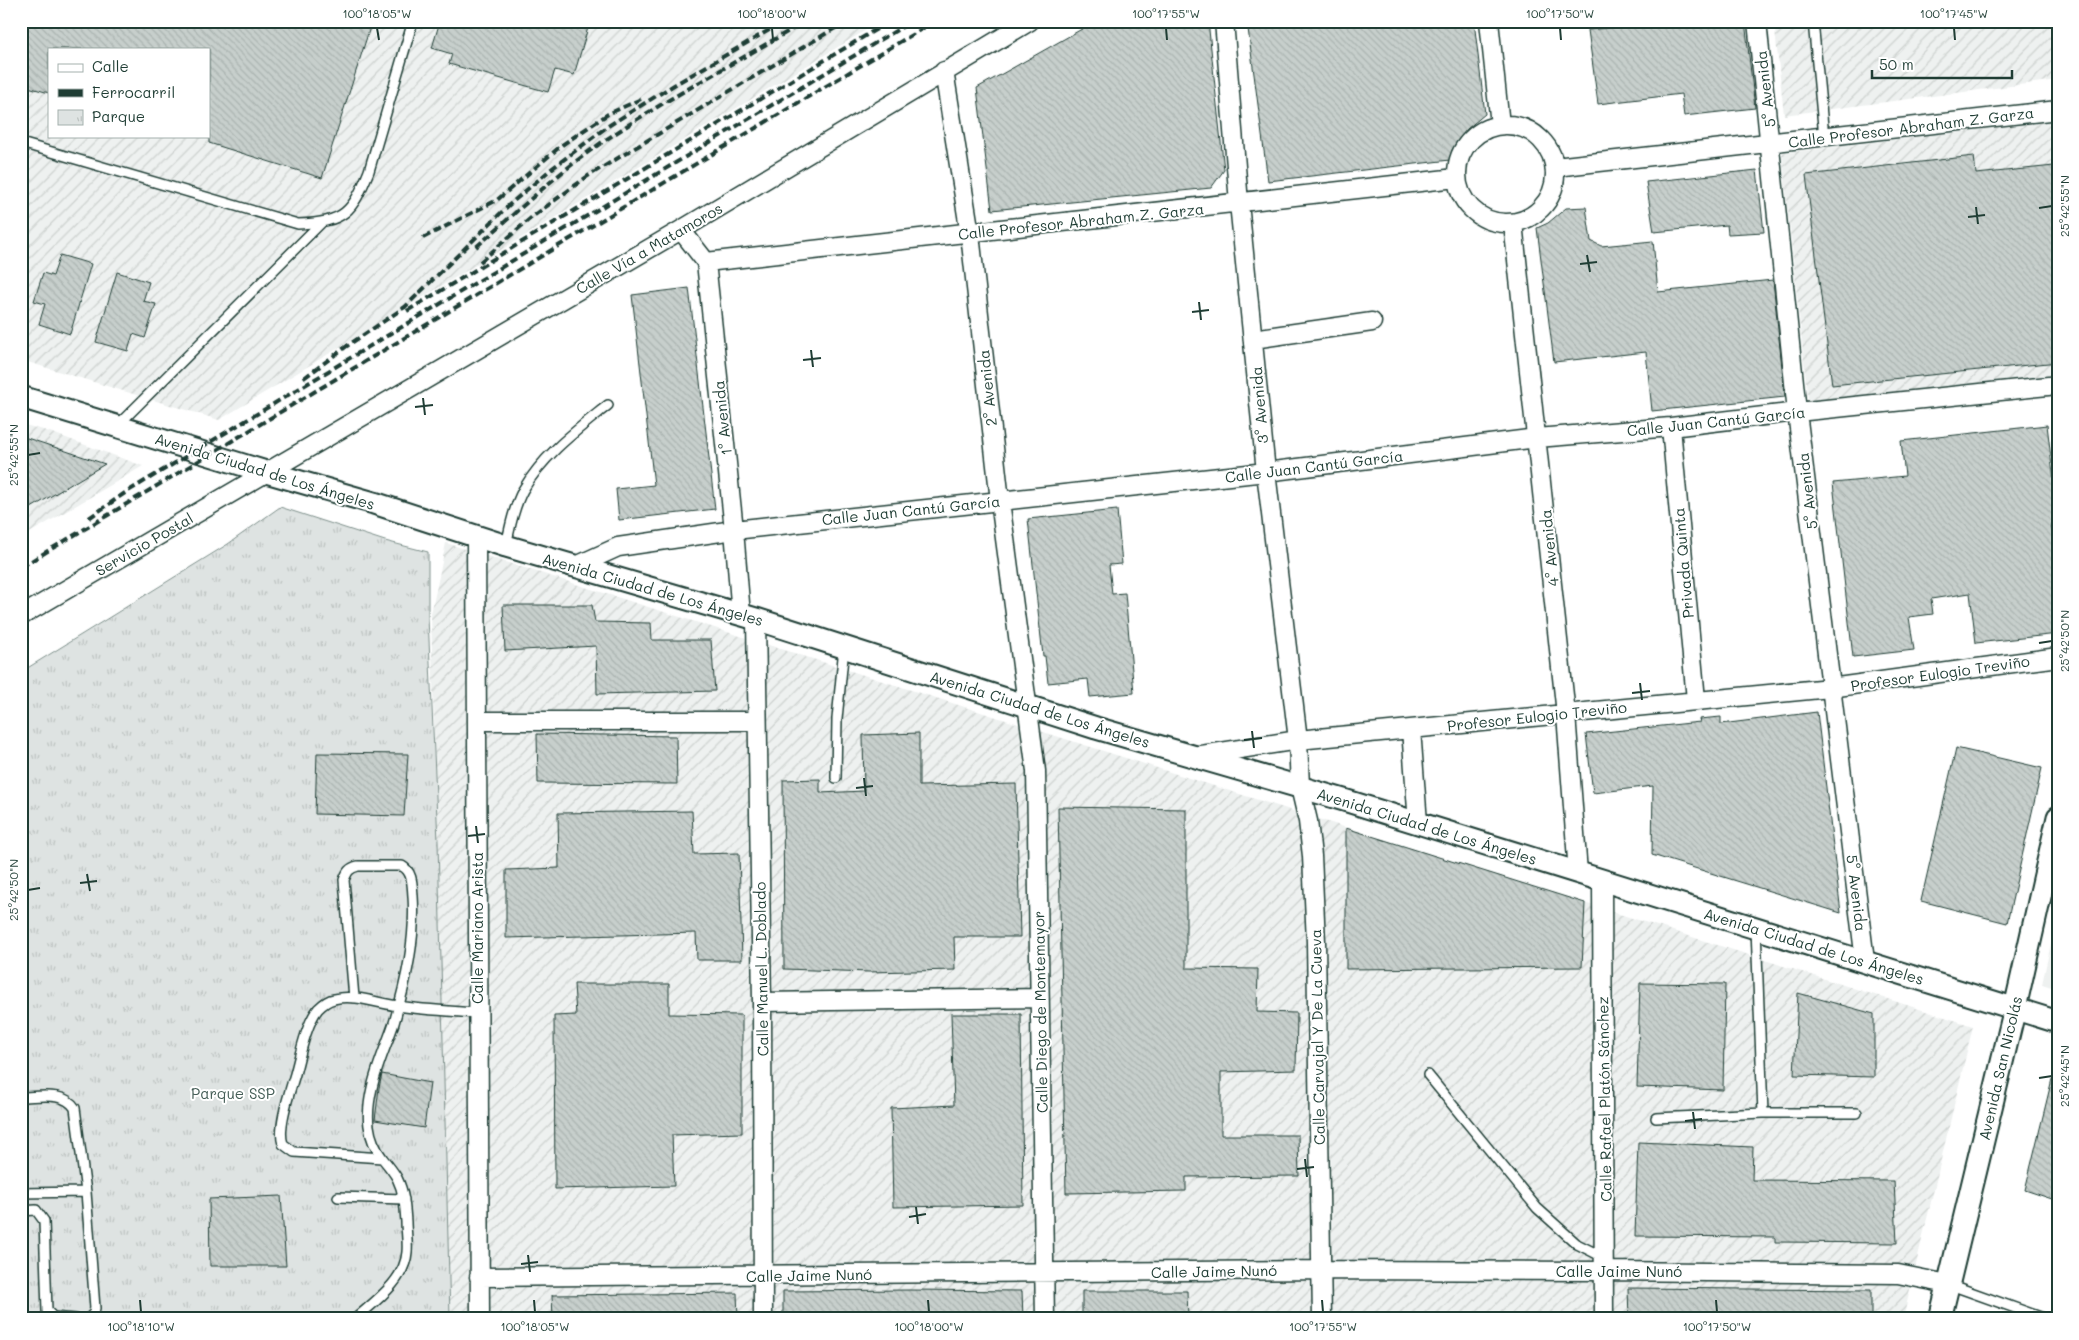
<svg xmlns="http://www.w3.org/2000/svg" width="2079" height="1340" font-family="Mali,sans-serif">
<defs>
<pattern id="industrial-furrows" width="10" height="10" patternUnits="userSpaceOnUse" patternTransform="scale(1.25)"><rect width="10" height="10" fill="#eef1f0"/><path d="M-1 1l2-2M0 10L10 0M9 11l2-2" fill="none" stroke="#ccd0ce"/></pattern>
<pattern id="park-tufts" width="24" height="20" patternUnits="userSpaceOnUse" patternTransform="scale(1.25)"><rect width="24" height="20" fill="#dee3e2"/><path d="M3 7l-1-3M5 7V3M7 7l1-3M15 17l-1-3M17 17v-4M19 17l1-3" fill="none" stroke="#bec4c2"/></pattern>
<pattern id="building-back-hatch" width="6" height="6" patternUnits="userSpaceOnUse" patternTransform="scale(1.25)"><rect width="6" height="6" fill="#c7cfcc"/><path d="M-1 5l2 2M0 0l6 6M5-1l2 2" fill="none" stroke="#aab3b0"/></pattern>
</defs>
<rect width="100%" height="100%" fill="#fff"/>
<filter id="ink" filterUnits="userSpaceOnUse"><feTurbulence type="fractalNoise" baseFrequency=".02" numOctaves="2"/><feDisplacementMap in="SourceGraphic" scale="10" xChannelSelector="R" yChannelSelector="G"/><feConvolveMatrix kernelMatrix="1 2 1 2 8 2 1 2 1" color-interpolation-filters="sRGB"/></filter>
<g filter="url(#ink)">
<path fill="#eef1f0" d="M 2058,912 L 2058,989 L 2042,984 Z"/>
<path fill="url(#industrial-furrows)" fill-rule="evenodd" d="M 21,21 L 881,21 L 219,420 L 21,360 ZM 49,49 L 209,49 L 209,136 L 49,136 Z
M 1774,21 L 2058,21 L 2058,80 L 1784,115 Z
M 2052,121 L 2058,233 L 2058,374 L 1808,401 L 1782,153 Z
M 21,424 L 47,431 L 143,466 L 21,538 Z
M 446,543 L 1973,1026 L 1903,1319 L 450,1319 L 431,614 Z"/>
<path fill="url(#park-tufts)" stroke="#7e908b" d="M 280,507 L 385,541 L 428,552 L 428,617 L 438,842 L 450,1319 L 21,1319 L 21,672 L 228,544 Z"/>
<path fill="url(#building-back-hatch)" stroke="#1f3d34" d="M 21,21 L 372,21 L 322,178 L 209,143 L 209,49 L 49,49 L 49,93 L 21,85 Z
M 440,21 L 590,21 L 574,75 L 555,70 L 548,92 L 449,64 L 452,54 L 432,48 Z
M 1096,21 L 1208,21 L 1224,170 L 1211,188 L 992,210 L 977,88 Z
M 1247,21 L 1474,21 L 1485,114 L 1467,129 L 1452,150 L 1450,160 L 1268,181 Z
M 1678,21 L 1745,21 L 1755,108 L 1684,116 L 1681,94 L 1598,104 L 1588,30 Z
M 1974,156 L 1976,174 L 2054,166 L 2058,233 L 2058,362 L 1832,385 L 1806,175 Z
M 1757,170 L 1764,232 L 1728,234 L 1727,225 L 1654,232 L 1646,182 Z
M 1586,207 L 1591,241 L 1601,246 L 1653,241 L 1658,292 L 1773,280 L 1785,397 L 1652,411 L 1646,352 L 1554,362 L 1537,228 L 1548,223 L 1566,208 Z
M 60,255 L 91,264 L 70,334 L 39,324 L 45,304 L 34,301 L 43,273 L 53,276 Z
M 117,272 L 149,282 L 143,301 L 156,304 L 145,338 L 133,334 L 128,351 L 96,342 Z
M 689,288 L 715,509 L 619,520 L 616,489 L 654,485 L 632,295 Z
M 2047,425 L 2058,514 L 2058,524 L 2051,524 L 2058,575 L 2058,634 L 1976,643 L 1970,593 L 1931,599 L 1933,614 L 1909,617 L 1914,650 L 1853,657 L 1833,483 L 1905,476 L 1901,441 Z
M 21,436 L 105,464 L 21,514 Z
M 1117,510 L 1122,564 L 1109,565 L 1112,594 L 1125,593 L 1134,693 L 1090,697 L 1088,679 L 1048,683 L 1045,656 L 1043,656 L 1028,519 Z
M 503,605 L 592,605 L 595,622 L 651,623 L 652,640 L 711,640 L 715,691 L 597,694 L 596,646 L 505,651 Z
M 1817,712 L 1841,913 L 1652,855 L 1653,786 L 1593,793 L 1586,734 L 1700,722 L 1699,719 L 1721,717 L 1721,724 Z
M 919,733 L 919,786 L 1016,784 L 1020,937 L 954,937 L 955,970 L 869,972 L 784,969 L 783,780 L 820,779 L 820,793 L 864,791 L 863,735 Z
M 537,734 L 676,736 L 677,784 L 538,783 Z
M 1956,748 L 2042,768 L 2007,923 L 1921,901 Z
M 317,753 L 408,754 L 404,816 L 315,814 Z
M 1058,807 L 1186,809 L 1186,968 L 1258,969 L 1257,1012 L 1297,1013 L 1296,1070 L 1221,1072 L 1221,1135 L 1298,1135 L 1299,1176 L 1186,1177 L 1186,1191 L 1066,1193 Z
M 692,811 L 694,854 L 739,853 L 742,960 L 697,960 L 696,933 L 506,938 L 506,870 L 559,868 L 558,813 Z
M 1346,828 L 1585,903 L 1582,967 L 1346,969 Z
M 1640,983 L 1725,984 L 1723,1090 L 1637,1087 Z
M 574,984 L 669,984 L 669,1014 L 742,1015 L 742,1133 L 672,1135 L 674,1186 L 555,1189 L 554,1016 L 576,1015 Z
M 1798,993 L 1874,1014 L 1874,1077 L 1794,1075 Z
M 951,1014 L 1021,1014 L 1023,1205 L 893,1207 L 891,1108 L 954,1105 Z
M 382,1074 L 430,1083 L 424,1128 L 375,1120 L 379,1088 Z
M 2052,1079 L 2058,1080 L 2058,1201 L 2025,1190 Z
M 1638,1142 L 1753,1147 L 1752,1180 L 1894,1181 L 1897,1243 L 1775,1242 L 1775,1237 L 1635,1236 Z
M 281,1196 L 286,1266 L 210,1266 L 209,1199 Z
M 1628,1288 L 1871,1290 L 1871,1319 L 1629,1319 Z
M 909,1290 L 1022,1291 L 1023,1319 L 783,1319 L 783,1291 Z
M 1082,1291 L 1187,1291 L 1188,1319 L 1082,1319 Z
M 737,1293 L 738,1319 L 553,1319 L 552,1295 Z"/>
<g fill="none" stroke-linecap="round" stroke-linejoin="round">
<g stroke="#1f3d34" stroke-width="12">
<path id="service" d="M 1813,21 L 1824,137
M 21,143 L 298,224 C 345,222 352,213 369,171 L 413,21
M 117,426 L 321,223
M 506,546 C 510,527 514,507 523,490 C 543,455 577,430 608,405
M 836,778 L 837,719 L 844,647
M 354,998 L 344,880 C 347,872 349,868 358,866 L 402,866 C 413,872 412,885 413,896 C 416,939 406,982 394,1023 C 387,1044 377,1065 372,1088 C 366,1114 366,1137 383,1159 C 388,1165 393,1171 397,1178 C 404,1192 405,1206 406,1222 C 406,1231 408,1242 407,1252 C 405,1281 374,1302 355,1319
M 1428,1075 L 1537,1208 L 1577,1244 L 1605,1258
M 21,1097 C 39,1097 64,1091 75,1108 L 86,1192 L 95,1308 L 94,1313 L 88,1319
M 1763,1113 L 1857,1113
M 1656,1118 L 1763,1113 L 1756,928
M 382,1158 L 294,1152 L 283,1144 C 277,1128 290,1091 295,1074 C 300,1056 306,1024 318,1009 C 322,1005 328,1000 334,999 C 354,994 377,1003 398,1006 C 424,1010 451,1011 478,1013
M 21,1193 L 86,1192
M 338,1197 L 404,1199
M 21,1211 L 36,1210 L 44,1221 L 47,1311 L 53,1317 L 76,1319
M 1948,1284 L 2046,1319"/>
</g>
<g stroke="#1f3d34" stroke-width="21">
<path id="minor" d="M 1224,21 L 1239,203 L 1266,472 L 1298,740 L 1300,787 L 1308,821 L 1312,856 L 1316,942 L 1322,1319
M 1489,21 L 1500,125
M 1757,21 L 1797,412 L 1865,961
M 944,71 L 970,234 L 1000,501 L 1036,771 L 1045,1319
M1457 174a49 49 0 1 1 98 0a49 49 0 1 1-98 0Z
M 1555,167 L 2058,110
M 1513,223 L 1566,714 L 1578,873
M 681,230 L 706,262 L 734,530 L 741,615
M 706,262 L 1456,178
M 1253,339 L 1372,322
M 1671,427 L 1696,700
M 476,537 L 480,1319
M 574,567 L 618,547 L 734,530 L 1266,472 L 1537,438 L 1671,427 L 1797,412 L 2058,385
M 21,616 L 681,230 L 1030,21
M 756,619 L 762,1002 L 763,1319
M 477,721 L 757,721
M 1411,729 L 1418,823
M 1195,756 L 1298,740 L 1830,688 L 2058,657
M 1602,880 L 1604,1319
M 762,1002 L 1039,998
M 479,1277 L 1322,1270 L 1605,1271 L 1898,1274 L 1948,1284"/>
</g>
<g stroke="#1f3d34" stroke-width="25">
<path id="tertiary" d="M 21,397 L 266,472 L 374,503 L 506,546 L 756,619 L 1096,728 L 1344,800 L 2058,1022
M 1940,1319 L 2015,1008 L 2058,817"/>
</g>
<use href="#service" stroke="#fff" stroke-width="9"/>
<use href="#minor" stroke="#fff" stroke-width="18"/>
<use href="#tertiary" stroke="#fff" stroke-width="21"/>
<path stroke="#1f3d34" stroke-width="4" stroke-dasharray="8 4" stroke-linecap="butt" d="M 423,238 L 497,200 L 562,145 L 608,114 L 641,99
M 476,247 C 517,212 556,174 601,143 C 667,98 737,62 806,21
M 480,262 L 532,217 L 588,176 L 847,21
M 407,311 L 890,21
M 304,378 L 347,346 L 405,307 L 509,205 L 550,170 L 608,126 L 674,85 L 785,21
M 89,518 L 125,493 L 912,21
M 21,567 L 935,21"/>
</g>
</g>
<path fill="none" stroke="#1f3d34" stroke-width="2" d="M 377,28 L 379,40M 772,28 L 773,40M 1166,28 L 1167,40M 1560,28 L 1561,40M 1954,28 L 1955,40M 1976,207 L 1978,224M 2039,208 L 2052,206M 1968,217 L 1985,215M 1587,255 L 1590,272M 1580,264 L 1597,262M 1199,302 L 1201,320M 1192,312 L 1209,310M 811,350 L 813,367M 803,360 L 821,358M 423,398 L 425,415M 415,407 L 433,405M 28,455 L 40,453M 2039,643 L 2052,641M 1640,683 L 1642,700M 1632,693 L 1650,691M 1252,731 L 1254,748M 1244,740 L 1262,738M 864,778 L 866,796M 856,788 L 873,786M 476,826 L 478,843M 468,836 L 485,834M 87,874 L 90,891M 80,883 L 97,881M 28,890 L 40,888M 2039,1078 L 2052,1076M 1693,1112 L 1695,1129M 1685,1121 L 1702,1119M 1305,1159 L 1307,1177M 1297,1169 L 1314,1167M 916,1207 L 918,1224M 909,1217 L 926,1214M 528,1255 L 530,1272M 521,1264 L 538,1262M 140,1300 L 141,1312M 534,1300 L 535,1312M 928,1300 L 929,1312M 1322,1300 L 1323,1312M 1716,1300 L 1717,1312"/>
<g text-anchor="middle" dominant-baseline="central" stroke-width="4" stroke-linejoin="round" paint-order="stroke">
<g font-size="15" fill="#1f3d34" stroke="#fff">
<text transform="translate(1765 89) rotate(-97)">5° Avenida</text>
<text transform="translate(1911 127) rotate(-7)">Calle Profesor Abraham Z. Garza</text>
<text transform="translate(1081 221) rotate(-6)">Calle Profesor Abraham Z. Garza</text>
<text transform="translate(649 248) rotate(-30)">Calle Vía a Matamoros</text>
<text transform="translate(987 388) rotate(-96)">2° Avenida</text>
<text transform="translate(1259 405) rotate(-95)">3° Avenida</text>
<text transform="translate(722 418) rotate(-96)">1° Avenida</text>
<text transform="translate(1716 421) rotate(-6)">Calle Juan Cantú García</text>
<text transform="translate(1314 466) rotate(-7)">Calle Juan Cantú García</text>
<text transform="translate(265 471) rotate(17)">Avenida Ciudad de Los Ángeles</text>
<text transform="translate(1807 491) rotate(-97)">5° Avenida</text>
<text transform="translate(911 510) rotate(-6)">Calle Juan Cantú García</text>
<text transform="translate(144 544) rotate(-30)">Servicio Postal</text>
<text transform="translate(1549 548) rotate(-96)">4° Avenida</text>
<text transform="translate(1683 563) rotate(-95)">Privada Quinta</text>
<text transform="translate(653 589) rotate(16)">Avenida Ciudad de Los Ángeles</text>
<text transform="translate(1940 673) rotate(-8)">Profesor Eulogio Treviño</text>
<text transform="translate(1040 709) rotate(17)">Avenida Ciudad de Los Ángeles</text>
<text transform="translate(1537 716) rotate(-6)">Profesor Eulogio Treviño</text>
<text transform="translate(1427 826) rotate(17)">Avenida Ciudad de Los Ángeles</text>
<text transform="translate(1857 893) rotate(83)">5° Avenida</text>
<text transform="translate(477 928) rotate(-90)">Calle Mariano Arista</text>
<text transform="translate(1814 946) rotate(17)">Avenida Ciudad de Los Ángeles</text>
<text transform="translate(761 969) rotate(-91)">Calle Manuel L. Doblado</text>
<text transform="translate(1040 1012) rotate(-91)">Calle Diego de Montemayor</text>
<text transform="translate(1317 1037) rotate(-91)">Calle Carvajal Y De La Cueva</text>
<text transform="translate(2000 1068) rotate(-77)">Avenida San Nicolás</text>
<text transform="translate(1604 1099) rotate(-91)">Calle Rafael Platón Sánchez</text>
<text transform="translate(1214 1271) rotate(-1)">Calle Jaime Nunó</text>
<text x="1619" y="1271">Calle Jaime Nunó</text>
<text transform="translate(809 1275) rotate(-1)">Calle Jaime Nunó</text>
</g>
<g font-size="15" fill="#455e57" stroke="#fff">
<text x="233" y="1093">Parque SSP</text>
</g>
</g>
<rect width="2079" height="1340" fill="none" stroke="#fff" stroke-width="55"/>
<rect x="48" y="48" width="162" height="90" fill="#ffffff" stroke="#a5b1ae"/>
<rect x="58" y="64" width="25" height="8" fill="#ffffff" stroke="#a5b1ae"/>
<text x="92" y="72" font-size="15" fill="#1f3d34">Calle</text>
<rect x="58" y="89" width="25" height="8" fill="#1f3d34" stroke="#a5b1ae"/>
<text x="92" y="98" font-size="15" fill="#1f3d34">Ferrocarril</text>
<rect x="58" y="110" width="25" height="15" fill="url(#park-tufts)" stroke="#a5b1ae"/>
<text x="92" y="122" font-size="15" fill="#1f3d34">Parque</text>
<path d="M1872 70v8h140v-8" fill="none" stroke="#1f3d34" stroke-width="2.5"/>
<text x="1879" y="70" font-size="15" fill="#1f3d34" stroke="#ffffff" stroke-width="4" paint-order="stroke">50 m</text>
<rect x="28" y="28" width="2024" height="1284" fill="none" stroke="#1f3d34" stroke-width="2"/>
<g font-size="12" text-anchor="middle" fill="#1f3d34">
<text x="377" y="18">100°18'05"W</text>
<text x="772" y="18">100°18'00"W</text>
<text x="1166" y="18">100°17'55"W</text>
<text x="1560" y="18">100°17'50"W</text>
<text x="1954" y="18">100°17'45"W</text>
<text transform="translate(2065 206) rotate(-90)" y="4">25°42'55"N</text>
<text transform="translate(14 455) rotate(-90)" y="4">25°42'55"N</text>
<text transform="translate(2065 641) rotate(-90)" y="4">25°42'50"N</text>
<text transform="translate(14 890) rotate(-90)" y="4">25°42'50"N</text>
<text transform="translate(2065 1076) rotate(-90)" y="4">25°42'45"N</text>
<text x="141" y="1331">100°18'10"W</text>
<text x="535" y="1331">100°18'05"W</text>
<text x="929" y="1331">100°18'00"W</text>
<text x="1323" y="1331">100°17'55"W</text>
<text x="1717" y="1331">100°17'50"W</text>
</g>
</svg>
